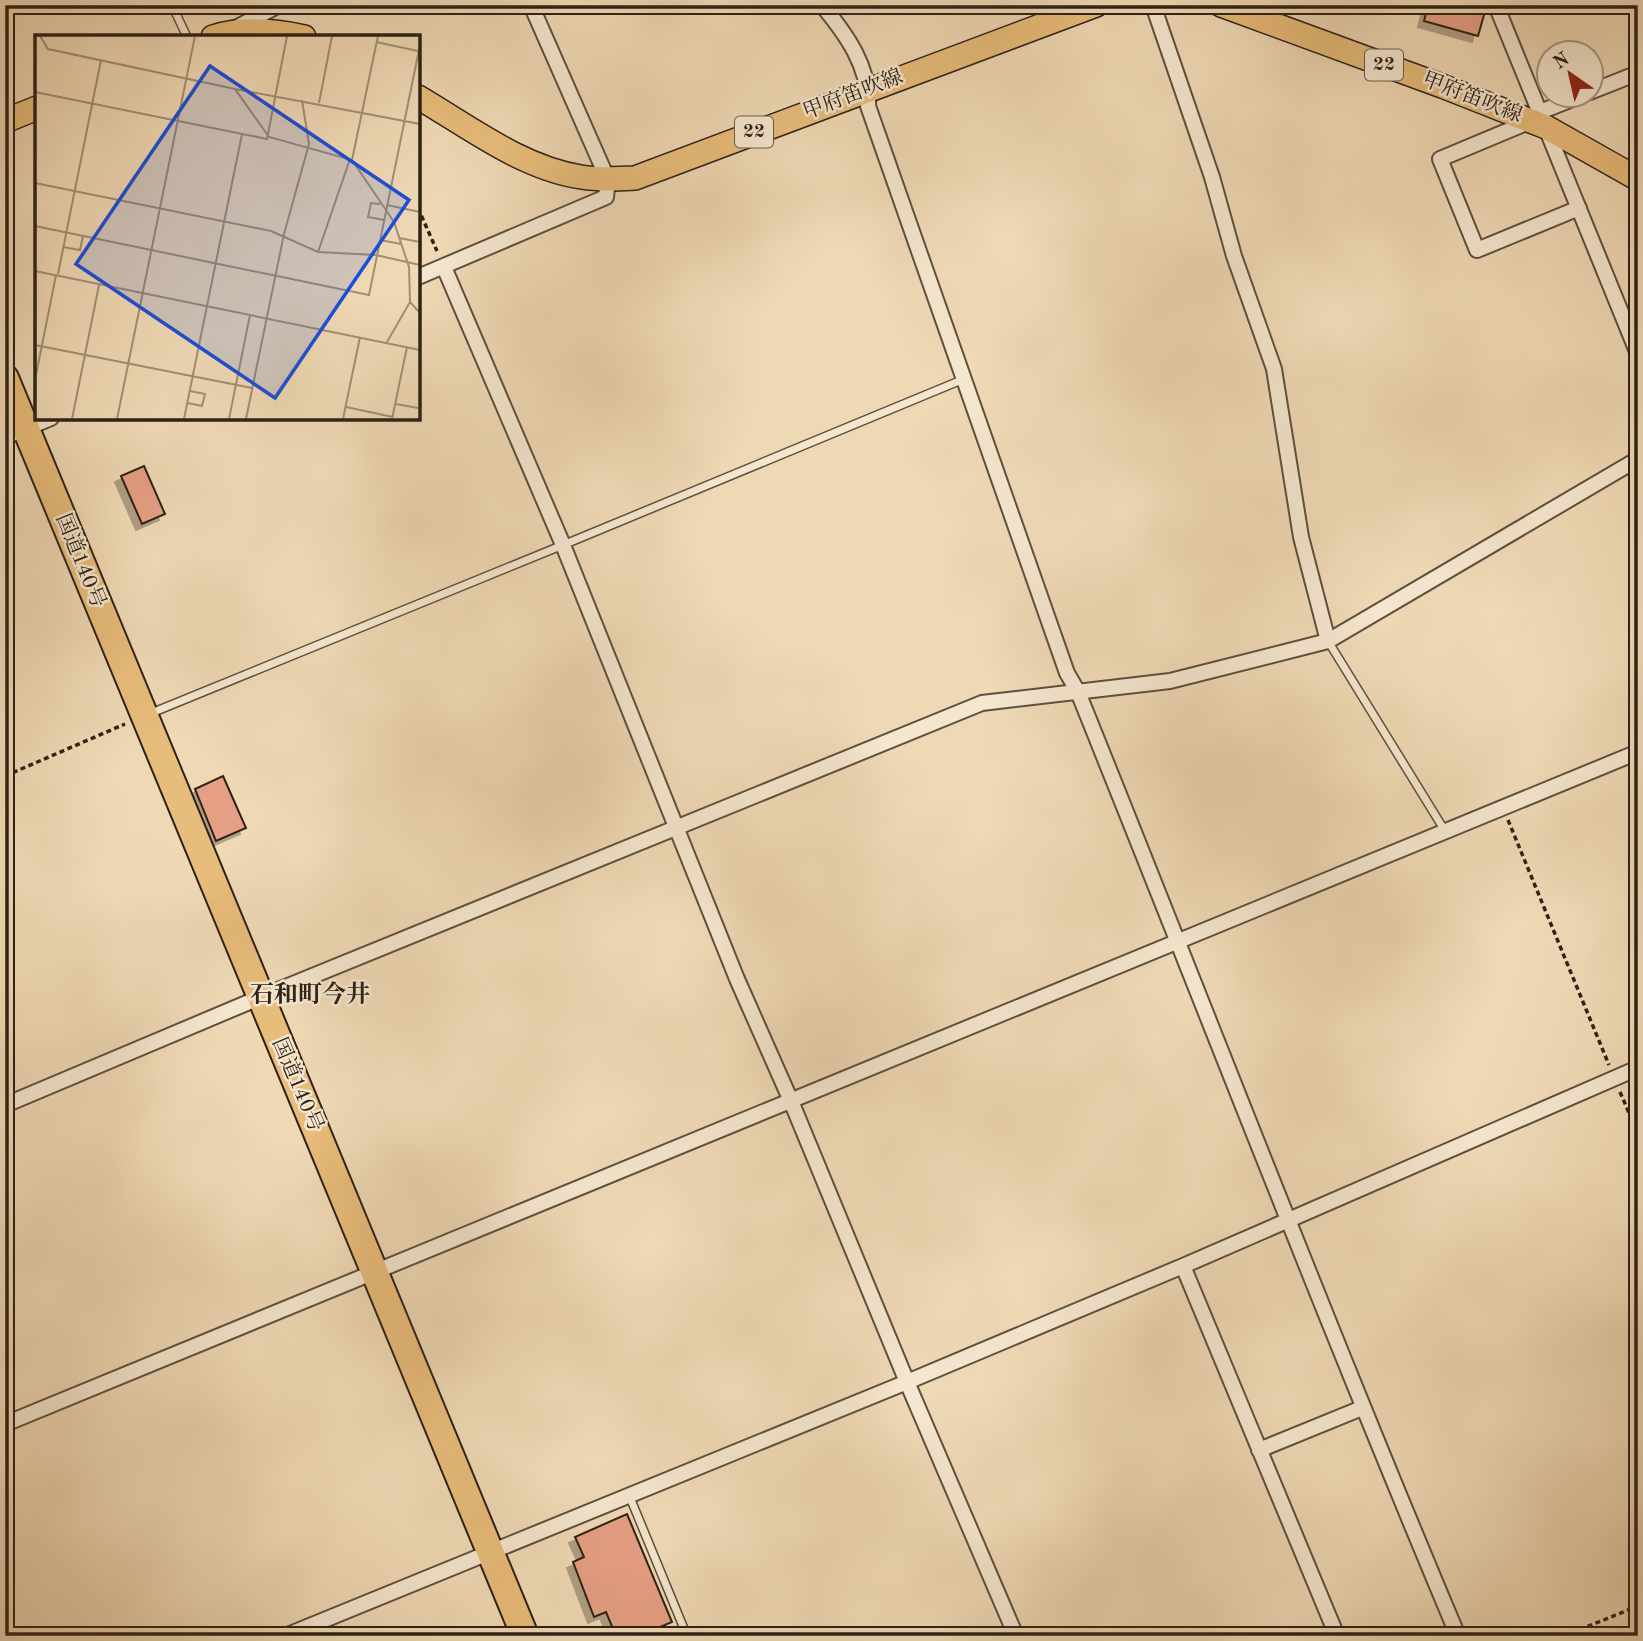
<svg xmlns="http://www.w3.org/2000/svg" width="1643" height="1641" font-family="'Old Standard TT','Noto Serif JP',serif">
<defs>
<filter id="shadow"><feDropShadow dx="-6" dy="6" stdDeviation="0" flood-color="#0004"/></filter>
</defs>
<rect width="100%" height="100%" fill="#efd9b5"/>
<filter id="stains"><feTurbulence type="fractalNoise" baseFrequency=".00286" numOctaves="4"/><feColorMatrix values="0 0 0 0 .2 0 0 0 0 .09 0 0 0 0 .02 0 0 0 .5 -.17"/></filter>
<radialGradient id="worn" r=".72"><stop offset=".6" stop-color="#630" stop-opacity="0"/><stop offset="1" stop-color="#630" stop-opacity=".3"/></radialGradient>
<path fill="#e59f84" stroke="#2e2117" stroke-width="2" filter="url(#shadow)" d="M 1428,5 L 1477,5 L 1486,8 L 1478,36 L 1424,21 Z
M 144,466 L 165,514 L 142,524 L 121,476 Z
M 223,776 L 246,828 L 216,841 L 195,789 Z
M 627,1514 L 672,1622 L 639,1636 L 616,1636 L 606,1612 L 594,1617 L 573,1562 L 584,1557 L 575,1537 Z"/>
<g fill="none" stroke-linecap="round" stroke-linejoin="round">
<g stroke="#5e4f3e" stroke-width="10">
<path id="lane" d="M 172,5 L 187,37
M 1328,641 L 1445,831
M 149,714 L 563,545 L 964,379
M 629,1495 L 687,1636"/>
</g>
<g stroke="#5e4f3e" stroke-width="18">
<path id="street" d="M 822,5 C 846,34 870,67 868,106 L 1067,673 L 1078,692 C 1205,1007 1326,1323 1458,1636
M 1153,5 L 1212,177 L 1234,256 L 1274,369 L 1301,537 L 1328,641
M 1496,5 L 1638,354
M 234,29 L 279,5
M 1590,92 L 1638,73
M 1540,112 L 1585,94
M 1531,121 L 1440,159 L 1477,250 L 1579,208
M 444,267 L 563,545 L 737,979 L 791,1101 L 907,1382 L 1016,1636
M 418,277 L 606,197 L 608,180 L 531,5
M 5,437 L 51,418
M 5,1105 L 261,997 L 982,703 L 1170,681 L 1328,641 L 1638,459
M 1183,1266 L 1337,1636
M 5,1424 L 1638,752
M 1259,1450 L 1362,1408
M 285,1636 L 907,1382 L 1183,1266 L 1638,1068"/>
</g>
<g stroke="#2e2117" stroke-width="26">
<path id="primary" d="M 1221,5 L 1442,86 L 1546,127 L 1638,179
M 213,37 C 243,27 274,30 304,37
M 418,97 C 469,127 522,168 581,177 C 599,180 617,179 635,178 L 1096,5
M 5,121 L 37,108"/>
</g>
<g stroke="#2e2117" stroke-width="30">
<path id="highway" d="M 5,378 L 525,1636"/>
</g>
<path stroke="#2e2117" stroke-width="3.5" stroke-dasharray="5 3.5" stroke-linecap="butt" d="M 418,208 L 437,251
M 5,776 L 125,724
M 1508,820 L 1609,1065
M 1620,1092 L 1638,1134
M 1564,1636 L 1638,1606"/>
<use href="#lane" stroke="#f5e6cf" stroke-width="7"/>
<use href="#street" stroke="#f5e6cf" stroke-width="14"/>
<use href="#primary" stroke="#e8bc7a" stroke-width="23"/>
<use href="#highway" stroke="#e8bc7a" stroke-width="26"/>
</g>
<g text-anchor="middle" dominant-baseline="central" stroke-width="5" stroke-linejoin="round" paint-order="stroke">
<g fill="#f5e6cf" stroke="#6a5c4e" stroke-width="2">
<rect x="1365" y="49.5" width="38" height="31" rx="5"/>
<rect x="735" y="116.5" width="38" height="31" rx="5"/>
</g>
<g font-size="19" font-weight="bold" fill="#2e2117">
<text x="1384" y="65">22</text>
<text x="754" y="132">22</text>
</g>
<g font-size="21" fill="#2e2117" stroke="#f5e6cf">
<text transform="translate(853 95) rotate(-21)">甲府笛吹線</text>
<text transform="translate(1472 98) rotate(21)">甲府笛吹線</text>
<text transform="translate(80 561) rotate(68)">国道140号</text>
<text transform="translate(297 1085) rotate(67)">国道140号</text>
</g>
<g font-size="24" font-weight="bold" fill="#2e2117" stroke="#f5e6cf">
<text x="310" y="996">石和町今井</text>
</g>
</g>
<g transform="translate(35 35)">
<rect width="385" height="385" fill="#efd9b5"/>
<path fill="none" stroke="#a28f76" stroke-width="2" d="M 5,1 L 13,14 L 200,54 L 234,102 L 317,125 L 359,187 L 374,232 L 375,267 L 385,278M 341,7 L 383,16M 200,54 L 385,89M 0,57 L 232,104 L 252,1M 284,68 L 297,1M 317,125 L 343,1M 0,148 L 236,196 L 283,217 L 341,220 L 385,230M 345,169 L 336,168 L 333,182 L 349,185M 352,170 L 385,177M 0,191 L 334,260 L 385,10M 364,203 L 385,207M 345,205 L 366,209M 28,212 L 45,215 L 48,201M 283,217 L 315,124M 0,236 L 385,315M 23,239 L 66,25M 352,307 L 375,267M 0,310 L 217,353M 0,345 L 21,240M 153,368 L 167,371 L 170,359 L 155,356M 361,369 L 383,373M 311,372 L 358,382M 37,384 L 64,250M 82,384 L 160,1M 149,384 L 207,99M 194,384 L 215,280M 211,384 L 249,199 L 274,109 L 267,65M 308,384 L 325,302M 357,384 L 372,312"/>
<path fill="#1d4ed8" fill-opacity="0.15" stroke="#1d4ed8" stroke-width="3.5" d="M 175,31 L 374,165 L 240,363 L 41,229 Z"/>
<rect width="385" height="385" fill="none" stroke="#2e2117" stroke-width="3.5"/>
</g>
<rect width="1643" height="1641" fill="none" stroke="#efd9b5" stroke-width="28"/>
<rect x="7" y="7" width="1629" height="1627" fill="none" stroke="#2e2117" stroke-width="3.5"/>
<rect x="14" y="14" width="1615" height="1613" fill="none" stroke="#2e2117" stroke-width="2"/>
<g transform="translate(1570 74) rotate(326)"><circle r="33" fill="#f5e6cf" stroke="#a59785" stroke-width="2"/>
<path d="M0-5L12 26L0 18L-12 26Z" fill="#8f2418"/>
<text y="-10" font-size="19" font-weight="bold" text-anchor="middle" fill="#2e2117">N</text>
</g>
<rect width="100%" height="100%" filter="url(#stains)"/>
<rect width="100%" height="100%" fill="url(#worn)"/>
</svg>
